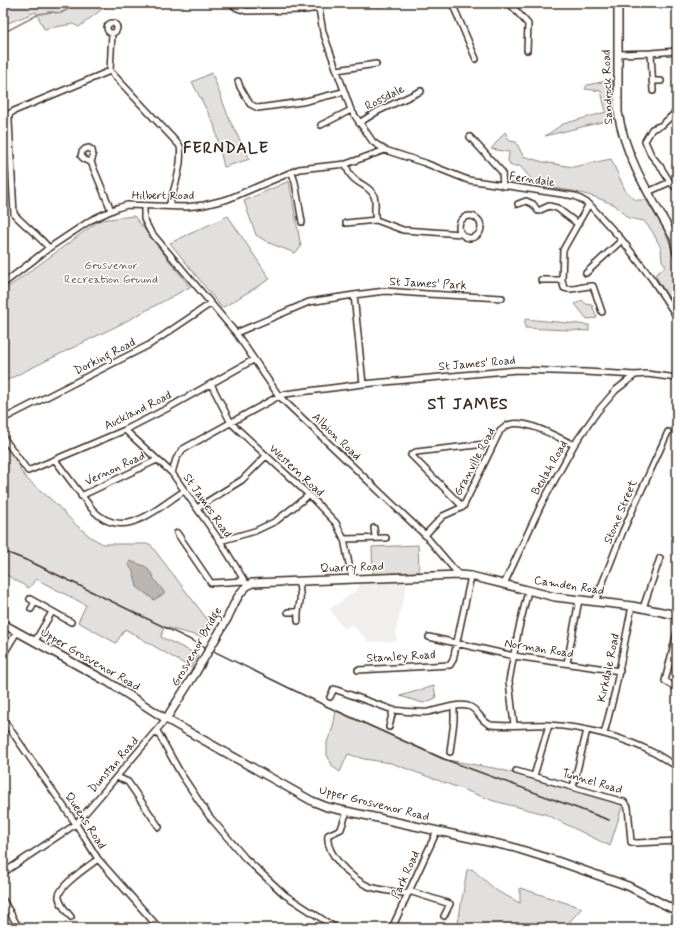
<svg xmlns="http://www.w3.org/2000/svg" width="680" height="931" font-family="Mynerve,sans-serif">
<rect width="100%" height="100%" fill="#fff"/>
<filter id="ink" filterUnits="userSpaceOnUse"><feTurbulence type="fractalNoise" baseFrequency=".025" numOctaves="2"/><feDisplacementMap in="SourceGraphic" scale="8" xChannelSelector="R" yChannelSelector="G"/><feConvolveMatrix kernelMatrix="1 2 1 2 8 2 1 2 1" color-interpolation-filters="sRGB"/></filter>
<g filter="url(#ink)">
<path fill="#f1efee" d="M 408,581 L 396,629 L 397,641 L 367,642 L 367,638 L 362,635 L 352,624 L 344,630 L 330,609 L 358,589 L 360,583 Z"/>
<path fill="#e2e0de" stroke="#8e857e" d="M 3,3 L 110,3 L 79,27 L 73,24 L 44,29 L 36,12 L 3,25 Z
M 212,73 L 230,121 L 250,159 L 224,167 L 214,124 L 192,82 Z
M 612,80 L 614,119 L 545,136 L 563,124 L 606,112 L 601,91 L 585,89 L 587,85 Z
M 505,132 L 510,141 L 516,142 L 523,156 L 543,162 L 573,167 L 611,159 L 626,192 L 636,200 L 646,200 C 655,215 666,230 671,247 C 678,268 677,290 677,312 L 655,275 L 666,266 L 662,261 L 661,248 L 652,231 L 644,221 L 628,218 L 615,205 L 595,197 L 573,191 L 537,186 L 520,166 L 511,166 L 508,161 L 509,152 L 491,149 Z
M 289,181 L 301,247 L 295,253 L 269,243 L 256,235 L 244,201 Z
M 134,216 L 190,287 L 119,325 L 3,382 L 3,291 L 100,220 Z
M 228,216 L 270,279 L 222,308 L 170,243 Z
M 582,300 L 586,304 L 592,305 L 597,318 L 587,319 L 575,304 Z
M 525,319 L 589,325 L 589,331 L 525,328 Z
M 3,441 L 21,464 L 20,470 L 27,479 L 55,503 L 76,525 L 92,538 L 103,544 L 150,544 L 210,623 L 205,629 L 202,637 L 164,627 L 161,637 L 198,655 L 191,668 L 125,629 L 116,643 L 78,622 L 86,605 L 36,579 L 29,588 L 3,573 Z
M 418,545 L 419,572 L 373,574 L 372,547 Z
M 434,686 L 436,698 L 423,703 L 400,696 Z
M 336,710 L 442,759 L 499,769 L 623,804 L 610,846 L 545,814 L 494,801 L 391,763 L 364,759 L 348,754 L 340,772 L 333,767 L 327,755 L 327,742 L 333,727 Z
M 472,869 L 497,891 L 520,903 L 520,888 L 582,908 L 564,928 L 457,928 L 467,870 Z"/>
<path fill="#bcb6b3" stroke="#887e77" d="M 130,561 L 145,566 L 153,575 L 154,579 L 165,593 L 154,600 L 137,587 L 134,573 L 128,564 Z"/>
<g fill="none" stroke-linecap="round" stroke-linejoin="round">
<path stroke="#887e77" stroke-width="1.5" d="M 3,33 L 39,14 L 50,12 L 61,13 L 79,3"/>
<g stroke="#3b2a1e" stroke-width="8">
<path id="street" d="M 230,3 L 237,8 L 246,11 L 305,10 L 319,8
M 318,3 L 323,32 L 351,110 L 373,142 L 385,150 L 425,163 L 468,180 L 575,196 L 589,204 L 622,240 L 652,279 L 677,317
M 373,3 L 382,3
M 452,3 L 476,59
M 512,3 L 511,5 L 528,24 L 527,50
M107 28a5 5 0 1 1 10 0a5 5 0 1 1-10 0Z
M 651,53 L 653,91
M 618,54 L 651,53 L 677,51
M 337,70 L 376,64
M 110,71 L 112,33
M 238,81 L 240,87 L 250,104 L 258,108 L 302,102 L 343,92
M 652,81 L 661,81
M 3,118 L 9,121
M 359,123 L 378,111 L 421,91
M 321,125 L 351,110
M 470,137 L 502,172 L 503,186
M 91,162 L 93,156 L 92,150 L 89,148 L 85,149 L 82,152 L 81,156 L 85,160 L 91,162 L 111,210
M 346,164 C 350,185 369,183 374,196 C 377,203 373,212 376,220 L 403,230 L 462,234
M 292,173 L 295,182 L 302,222
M 670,182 L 660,166 L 651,155 L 645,141 L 652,129 L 662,125 L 677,111
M 648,192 L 670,182 L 675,187 L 677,186
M 518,204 L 526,201 L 533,204 L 538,211 L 549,206 L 557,208 L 578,224
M 144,206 L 144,219 L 150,231 L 236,333 L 279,396 L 425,535 L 459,575
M459 227a11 11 0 1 1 22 0a11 11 0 1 1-22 0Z
M 346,223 L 376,220
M 49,248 C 38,235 25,226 14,214 L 9,121 L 9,114 L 14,111 L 110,71 L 180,146 C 183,164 174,189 169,206
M 586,273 L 622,240
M 541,280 L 562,280 L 563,250 L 589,204
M 562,280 L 564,288 C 575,292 581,285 593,286 L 602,312
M 3,284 L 49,248 L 91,220 L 117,208 L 127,205 L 185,207 L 204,205 L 228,199 L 299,169 L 346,164 L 385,150
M 354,295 L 363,384
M 236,333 L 309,302 L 354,295 L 385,291 L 427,294 L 502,298
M 211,384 L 231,423 L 309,495 L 336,523 L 344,539 L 352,579
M 3,419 L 149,345 L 210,304
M 125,430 L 172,473
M 3,437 L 28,471 L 125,430 L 168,408 L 253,360
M 55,460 L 92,509 C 123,543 156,509 184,491
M 81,496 L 157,460
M 463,507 L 411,455 L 416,452 L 494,443
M 197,508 L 242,480 L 266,456
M 374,528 L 375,537
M 177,533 L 211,583 L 244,581
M 425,535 L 443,516 L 463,507 L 500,431 C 503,429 505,427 508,425 C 525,418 559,438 574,445
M 344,539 L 386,538
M 220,541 L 255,531 L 276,521 L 309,495
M 504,584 L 541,505 L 574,445 L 597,412 L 616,390 L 635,375
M 247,585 L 220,541 L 172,473 L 176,459 L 183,449 L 279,396 L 285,394 L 363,384 L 518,370 L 586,372 L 635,375 L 647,374 L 677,378
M 30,599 L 71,622
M 595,602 L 623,531 L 668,432
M 643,608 L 660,558
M 31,609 L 35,602
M 288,612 L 297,612
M 298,621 C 297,612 299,609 300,601 C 301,595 299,587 299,581
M 677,632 L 665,681 L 677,688
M 429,637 L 514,656 L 620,671
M 35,641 L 52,612
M 3,655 L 17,632
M 567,663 L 579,600
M 358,670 L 450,665 L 453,660 L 471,576
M 330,697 L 334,689 L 393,710
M 3,719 L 76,824 L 98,859 L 159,928
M 514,725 L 509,681 L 518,632 L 528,591
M 389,727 L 393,710 C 404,711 417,713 428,712 C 440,710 455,703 468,706 C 479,709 480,722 491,725 C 510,727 530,724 549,725 C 585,727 624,737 656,754 C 663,758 670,763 677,766
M 157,731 L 181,774 L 209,816 L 245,858 L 285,895 L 336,928
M 604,734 L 615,691 L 632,606
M 450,752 L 454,721 L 454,707
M 516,771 L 624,802 L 628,807 L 631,842 L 636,843 L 677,841
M 534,776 L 549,725
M 117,777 L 128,782 L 159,827
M 573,787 L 587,730
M 347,811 L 341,829 L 328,835 C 325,854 352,879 368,886 C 377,890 398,892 408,894
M 3,873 L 76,824 L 166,719
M 409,891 L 450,904 L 444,916
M 3,900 L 16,923 L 21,928
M 71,917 C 67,912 61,906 59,898 C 56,887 89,866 98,859
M 392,928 L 437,831"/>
</g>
<g stroke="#3b2a1e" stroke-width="10">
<path id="secondary" d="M 618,3 L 618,112 C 625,158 652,199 674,238 L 677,253
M 227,619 C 233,607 239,589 252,583 L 459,575 L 471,576 L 555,597 L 632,606 L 677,615
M 3,624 L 108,682 L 166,719 L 312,801 L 327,807 L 512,847 L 557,861 L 628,886 L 677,911
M 166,719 L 196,672"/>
</g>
<use href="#street" stroke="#fff" stroke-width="5"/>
<use href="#secondary" stroke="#fff" stroke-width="7"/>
<path stroke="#3b2a1e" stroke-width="1.5" d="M 3,551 L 31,562 L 328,707 L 444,759 L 609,820"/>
<g stroke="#3b2a1e" stroke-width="10" stroke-linecap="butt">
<path id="secondary-bridge" d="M 196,672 L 227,619"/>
</g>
<use href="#secondary-bridge" stroke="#fff" stroke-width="7"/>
</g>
</g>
<g text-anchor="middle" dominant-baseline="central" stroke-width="3" stroke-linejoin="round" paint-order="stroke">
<g font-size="12" fill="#3b2a1e" stroke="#fff">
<text transform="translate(608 87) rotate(-92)">Sandrock Road</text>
<text transform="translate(385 98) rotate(-27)">Rossdale</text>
<text transform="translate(532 180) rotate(8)">Ferndale</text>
<text x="163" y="196">Hilbert Road</text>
<text transform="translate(428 284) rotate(3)">St James' Park</text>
<text transform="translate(105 357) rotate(-27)">Dorking Road</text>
<text transform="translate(477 364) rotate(-5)">St James' Road</text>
<text transform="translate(138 411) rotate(-26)">Auckland Road</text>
<text transform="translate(336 437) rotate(44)">Albion Road</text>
<text transform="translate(475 462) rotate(-62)">Granville Road</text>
<text transform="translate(550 468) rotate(-60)">Beulah Road</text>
<text transform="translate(115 469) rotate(-25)">Vernon Road</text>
<text transform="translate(296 471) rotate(43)">Western Road</text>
<text transform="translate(207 506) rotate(55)">St James Road</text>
<text transform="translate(621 512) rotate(-67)">Stone Street</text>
<text transform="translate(352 568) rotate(-2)">Quarry Road</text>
<text transform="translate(569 586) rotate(9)">Camden Road</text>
<text transform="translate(197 647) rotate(-60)">Grosvenor Bridge</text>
<text transform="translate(539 649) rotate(9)">Norman Road</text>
<text transform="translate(401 657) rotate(-3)">Stanley Road</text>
<text transform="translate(90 660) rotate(30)">Upper Grosvenor Road</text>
<text transform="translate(609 668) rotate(-78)">Kirkdale Road</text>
<text transform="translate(114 765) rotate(-49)">Dunstan Road</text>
<text transform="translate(592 782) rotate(16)">Tunnel Road</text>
<text transform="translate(374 804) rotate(14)">Upper Grosvenor Road</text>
<text transform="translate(85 821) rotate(57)">Queens Road</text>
<text transform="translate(406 875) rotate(-65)">Park Road</text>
</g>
<g font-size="12" fill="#65584e" stroke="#fff">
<text x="111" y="266">Grosvenor<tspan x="111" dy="14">Recreation Ground</tspan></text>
</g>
<g font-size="16" font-weight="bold" letter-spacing="1" fill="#3b2a1e" stroke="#fff">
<text x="226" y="148">FERNDALE</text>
<text x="468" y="404">ST JAMES</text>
</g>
</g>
<rect width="680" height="931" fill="none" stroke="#fff" stroke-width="16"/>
<rect x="8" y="8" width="664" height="915" fill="none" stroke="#3b2a1e" stroke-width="1.5" filter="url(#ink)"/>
</svg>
